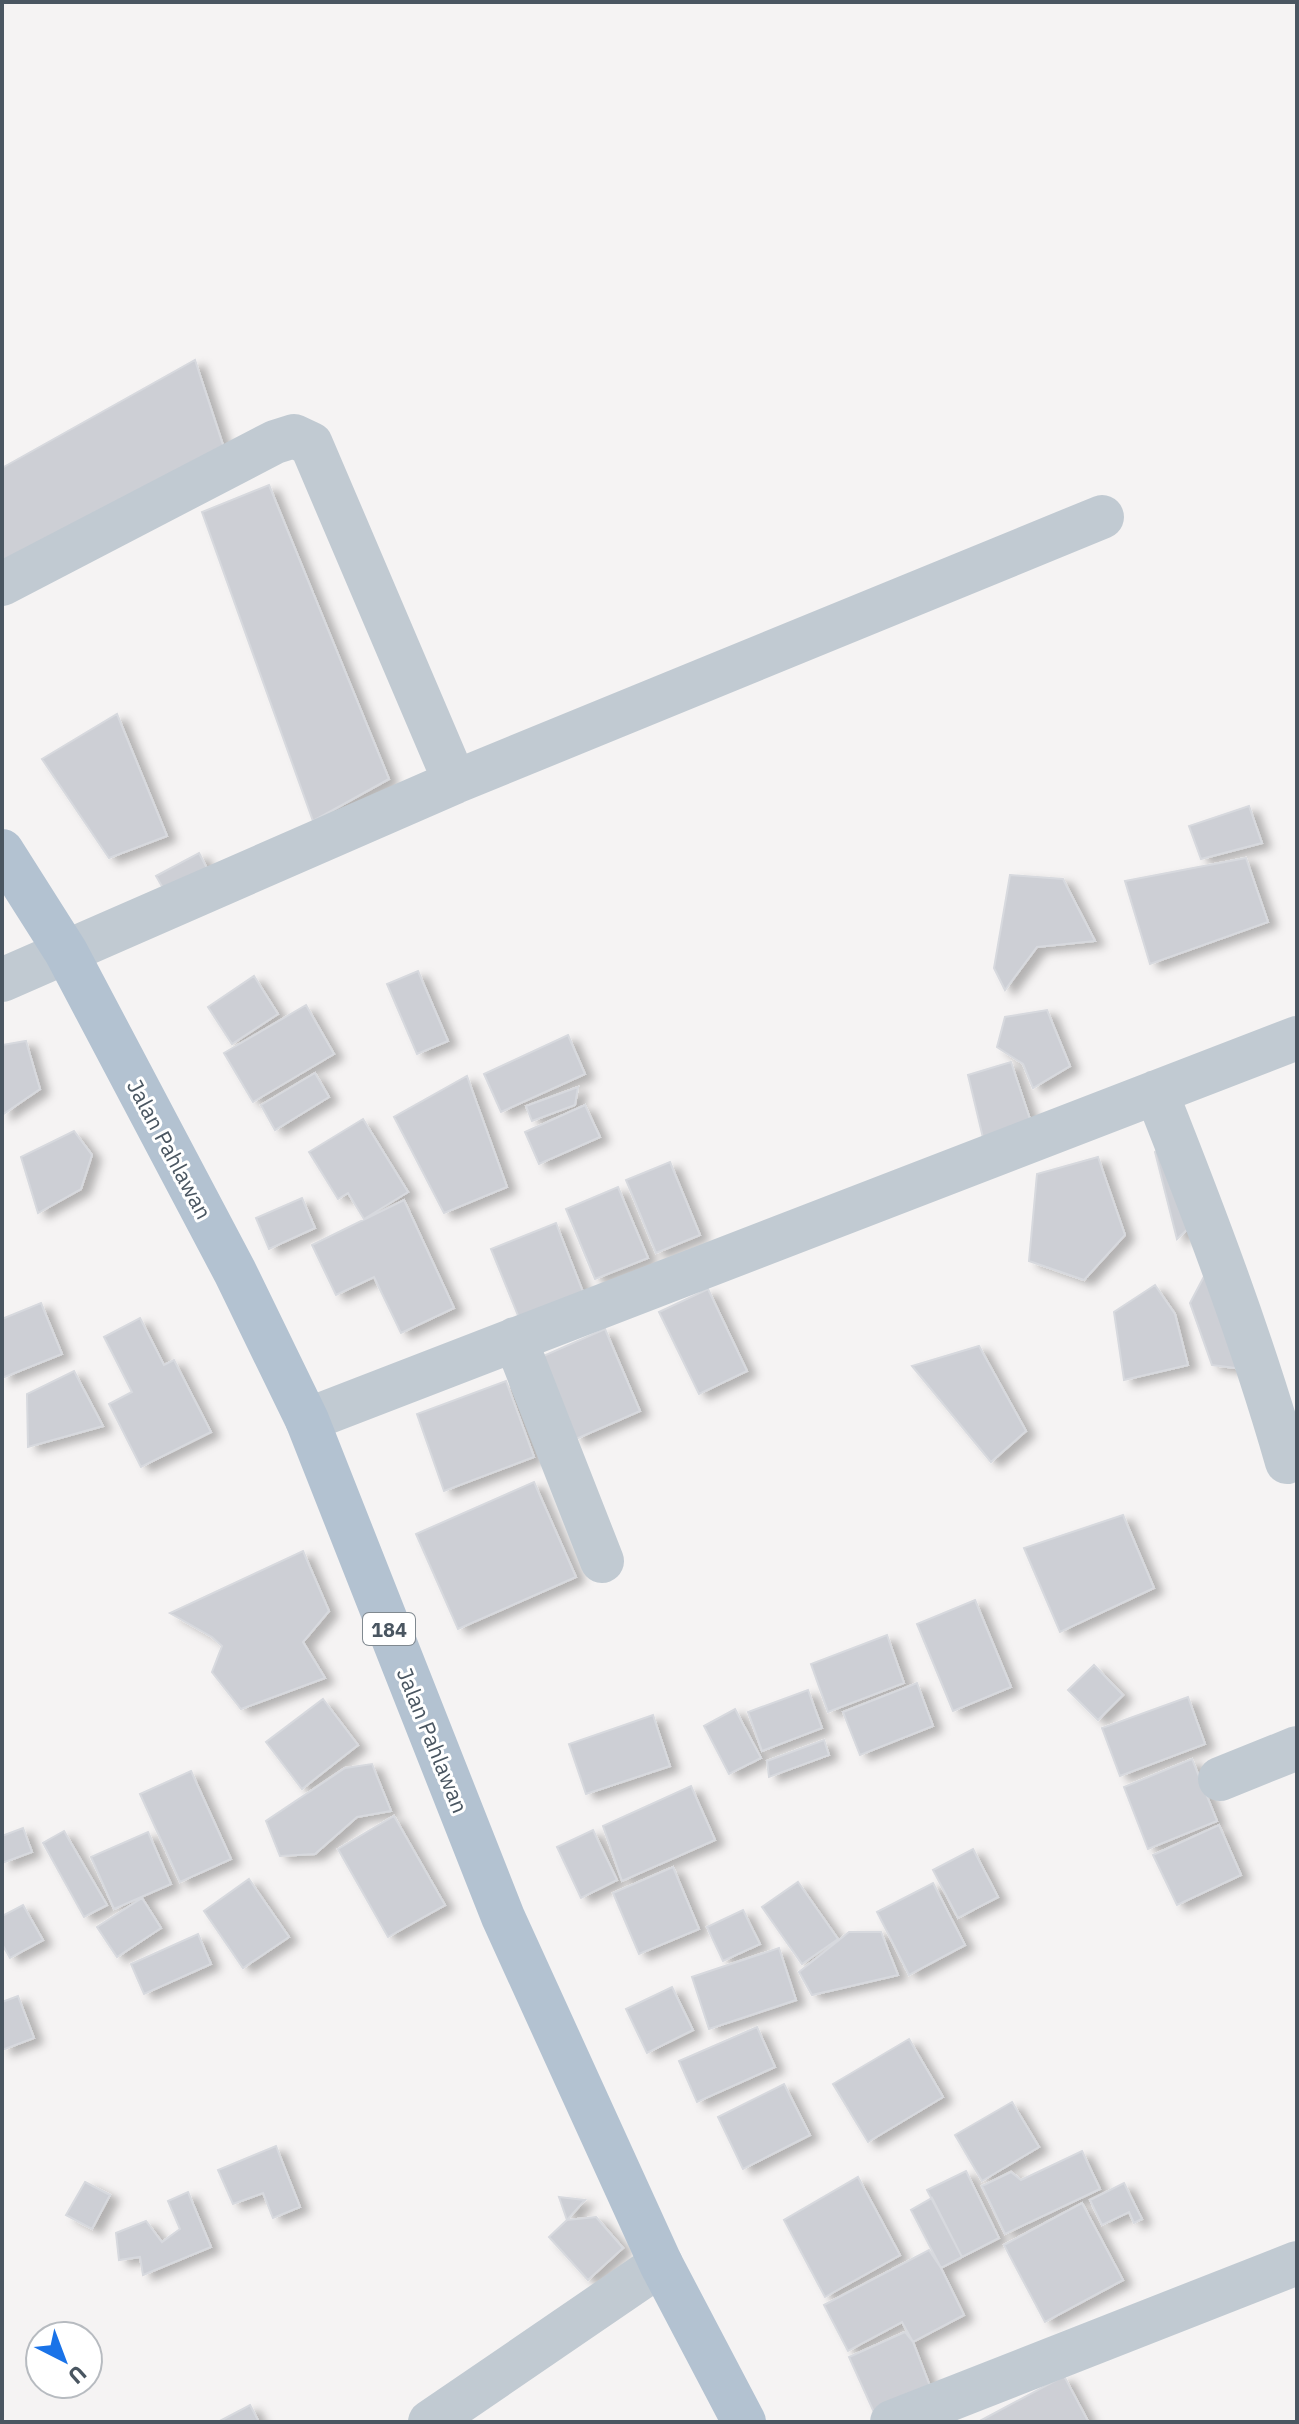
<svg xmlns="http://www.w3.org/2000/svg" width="1299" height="2424" font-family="'IBM Plex Sans',sans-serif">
<defs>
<filter id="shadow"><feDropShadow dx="9" dy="5" stdDeviation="4" flood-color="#0004"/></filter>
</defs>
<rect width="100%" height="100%" fill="#f5f3f3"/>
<path fill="#cdcfd5" stroke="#d7d9de" stroke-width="2" filter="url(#shadow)" d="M 195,360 L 225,451 L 2,562 L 2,468 Z
M 269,485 L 389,779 L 313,821 L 202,512 Z
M 117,714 L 167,836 L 109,858 L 42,759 Z
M 1249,806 L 1262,843 L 1201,859 L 1189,826 Z
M 199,853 L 210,874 L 168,897 L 156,876 Z
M 1246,858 L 1268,922 L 1150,964 L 1125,881 Z
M 1010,875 L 1063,879 L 1095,941 L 1037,947 L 1005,990 L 994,968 Z
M 418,971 L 448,1041 L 417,1054 L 387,984 Z
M 254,976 L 278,1014 L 232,1044 L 208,1007 Z
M 306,1005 L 334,1054 L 253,1102 L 224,1053 Z
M 1047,1010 L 1070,1066 L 1033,1088 L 1023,1064 L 997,1047 L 1005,1017 Z
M 568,1035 L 585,1074 L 501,1112 L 484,1074 Z
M 26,1041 L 40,1089 L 2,1115 L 2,1045 Z
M 1011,1062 L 1033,1128 L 984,1142 L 968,1075 Z
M 315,1073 L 329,1097 L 275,1130 L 261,1105 Z
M 467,1076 L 507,1187 L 444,1213 L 394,1117 Z
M 578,1087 L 575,1105 L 532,1121 L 526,1106 Z
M 585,1105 L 600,1137 L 539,1164 L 525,1132 Z
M 363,1119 L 408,1192 L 364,1219 L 348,1193 L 338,1199 L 309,1152 Z
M 74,1131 L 92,1155 L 81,1189 L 38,1213 L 21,1157 Z
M 1167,1144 L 1190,1227 L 1177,1239 L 1155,1152 Z
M 1098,1157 L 1125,1235 L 1084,1280 L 1029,1261 L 1037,1174 Z
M 670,1162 L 700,1235 L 656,1253 L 626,1180 Z
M 618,1187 L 648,1258 L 595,1279 L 566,1209 Z
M 302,1198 L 315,1228 L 269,1249 L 256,1218 Z
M 404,1200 L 454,1308 L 401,1333 L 374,1277 L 336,1295 L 312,1245 Z
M 556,1223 L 583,1292 L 519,1318 L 491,1249 Z
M 1210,1265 L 1243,1369 L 1212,1365 L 1190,1303 Z
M 1155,1285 L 1175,1314 L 1188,1365 L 1124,1380 L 1114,1312 Z
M 708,1289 L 747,1371 L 699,1394 L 659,1312 Z
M 41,1303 L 62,1354 L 2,1378 L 2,1319 Z
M 140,1318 L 164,1365 L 174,1360 L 211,1432 L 141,1467 L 109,1404 L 132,1392 L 104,1337 Z
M 605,1329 L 640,1411 L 576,1439 L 541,1357 Z
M 979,1346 L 1026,1431 L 991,1462 L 912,1366 Z
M 74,1371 L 103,1426 L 28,1447 L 27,1394 Z
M 506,1381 L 534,1457 L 444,1491 L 417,1414 Z
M 534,1482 L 576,1577 L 458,1629 L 416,1534 Z
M 1123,1515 L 1154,1588 L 1060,1632 L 1024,1548 Z
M 303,1551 L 329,1611 L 303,1642 L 325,1678 L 241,1709 L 212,1672 L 222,1646 L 212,1637 L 170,1613 Z
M 975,1600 L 1011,1687 L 953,1711 L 917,1624 Z
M 887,1635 L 904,1683 L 828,1712 L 811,1664 Z
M 1094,1665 L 1123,1695 L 1098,1720 L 1068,1690 Z
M 917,1683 L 933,1726 L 860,1755 L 843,1712 Z
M 808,1690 L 822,1728 L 762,1751 L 748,1712 Z
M 1188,1697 L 1205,1744 L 1120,1776 L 1102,1728 Z
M 323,1699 L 358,1745 L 302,1789 L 266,1742 Z
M 735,1709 L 761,1758 L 729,1774 L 704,1726 Z
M 653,1715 L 670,1766 L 586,1794 L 569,1744 Z
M 824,1740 L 829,1755 L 769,1777 L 767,1761 Z
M 1192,1759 L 1217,1821 L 1148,1849 L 1124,1787 Z
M 372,1764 L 391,1811 L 357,1817 L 315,1854 L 280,1856 L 266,1821 L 345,1768 Z
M 191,1771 L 231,1859 L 180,1882 L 140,1794 Z
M 691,1786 L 715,1840 L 622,1881 L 603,1826 Z
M 394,1816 L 445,1905 L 388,1937 L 338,1849 Z
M 1219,1825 L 1241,1875 L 1177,1905 L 1153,1855 Z
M 23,1828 L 32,1852 L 2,1863 L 2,1836 Z
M 593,1830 L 617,1880 L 581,1898 L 557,1847 Z
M 64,1831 L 107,1905 L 84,1917 L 43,1843 Z
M 148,1832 L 171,1884 L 114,1909 L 91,1857 Z
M 973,1849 L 998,1897 L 958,1918 L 933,1870 Z
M 673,1867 L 699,1929 L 639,1954 L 613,1893 Z
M 249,1879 L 289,1937 L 243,1968 L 204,1911 Z
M 798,1882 L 838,1939 L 802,1964 L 762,1907 Z
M 933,1883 L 965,1945 L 909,1975 L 877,1912 Z
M 142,1898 L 161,1928 L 117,1957 L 97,1927 Z
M 23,1905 L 43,1940 L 10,1958 L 2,1944 L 2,1916 Z
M 743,1910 L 760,1944 L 723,1961 L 707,1927 Z
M 849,1932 L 881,1932 L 898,1975 L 812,1995 L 799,1972 Z
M 198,1934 L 211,1964 L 144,1994 L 131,1964 Z
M 779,1948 L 796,2000 L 709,2029 L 692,1977 Z
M 672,1987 L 693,2030 L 647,2053 L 626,2009 Z
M 18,1996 L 34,2038 L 2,2050 L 2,2002 Z
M 757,2027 L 775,2067 L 697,2102 L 679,2061 Z
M 909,2039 L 943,2097 L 868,2142 L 833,2084 Z
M 784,2084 L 810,2135 L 743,2169 L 718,2117 Z
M 1012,2102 L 1039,2147 L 982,2181 L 955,2135 Z
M 276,2146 L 300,2207 L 273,2218 L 263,2193 L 233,2204 L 218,2170 Z
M 1082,2151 L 1100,2189 L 1005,2234 L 982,2186 L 1011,2172 L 1021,2180 Z
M 966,2171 L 999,2238 L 962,2257 L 927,2190 Z
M 858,2177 L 900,2255 L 825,2297 L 784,2220 Z
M 85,2182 L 110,2195 L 92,2229 L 66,2215 Z
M 1124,2183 L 1142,2219 L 1134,2223 L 1129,2212 L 1102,2225 L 1090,2200 Z
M 188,2192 L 211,2247 L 143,2275 L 140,2257 L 119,2260 L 116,2233 L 146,2221 L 162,2242 L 180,2229 L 168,2201 Z
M 559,2197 L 585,2200 L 567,2220 Z
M 932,2198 L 962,2257 L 941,2268 L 911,2210 Z
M 1082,2203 L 1123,2280 L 1045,2322 L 1004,2245 Z
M 596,2217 L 623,2248 L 588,2280 L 549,2237 L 567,2220 Z
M 929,2250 L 941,2268 L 964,2315 L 913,2342 L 902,2322 L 848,2351 L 824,2305 Z
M 905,2332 L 913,2342 L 933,2394 L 877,2419 L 849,2357 Z
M 1064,2376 L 1088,2421 L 978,2422 Z
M 250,2405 L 259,2422 L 218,2422 Z"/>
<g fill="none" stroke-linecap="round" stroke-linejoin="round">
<path stroke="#c1cad2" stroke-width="44" d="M 2,584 L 275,442 L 294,436 L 311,444 L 455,782
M 2,980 L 455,782 L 1102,517
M 1156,1092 C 1204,1213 1251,1336 1287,1462
M 515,1339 L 602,1561
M 307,1420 L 1297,1038
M 1220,1779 L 1297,1748
M 430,2422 L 661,2264
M 892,2422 L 1297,2263"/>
<path stroke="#b3c2d1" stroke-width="44" d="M 2,851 L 66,952 L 235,1272 L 307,1420 L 503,1917 L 661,2264 L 744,2422"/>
</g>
<g text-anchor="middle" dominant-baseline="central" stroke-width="6" stroke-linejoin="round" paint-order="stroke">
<rect fill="#fff" stroke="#808990" stroke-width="2" x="363" y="1613" width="52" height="32" rx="6"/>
<g font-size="20" font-weight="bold" fill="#4a5661">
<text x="389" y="1629">184</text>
</g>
<g font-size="22" fill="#4a5661" stroke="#fff">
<text transform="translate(170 1149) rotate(62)">Jalan Pahlawan</text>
<text transform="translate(433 1740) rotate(68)">Jalan Pahlawan</text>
</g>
</g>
<rect width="1299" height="2424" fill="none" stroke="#4a5661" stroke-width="8"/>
<g transform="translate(64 2360) rotate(138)"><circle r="38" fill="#ffffff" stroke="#b7bbc0" stroke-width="2"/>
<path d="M0-6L14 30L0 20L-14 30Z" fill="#1a73e8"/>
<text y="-12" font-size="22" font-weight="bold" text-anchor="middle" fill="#4a5661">U</text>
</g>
</svg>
